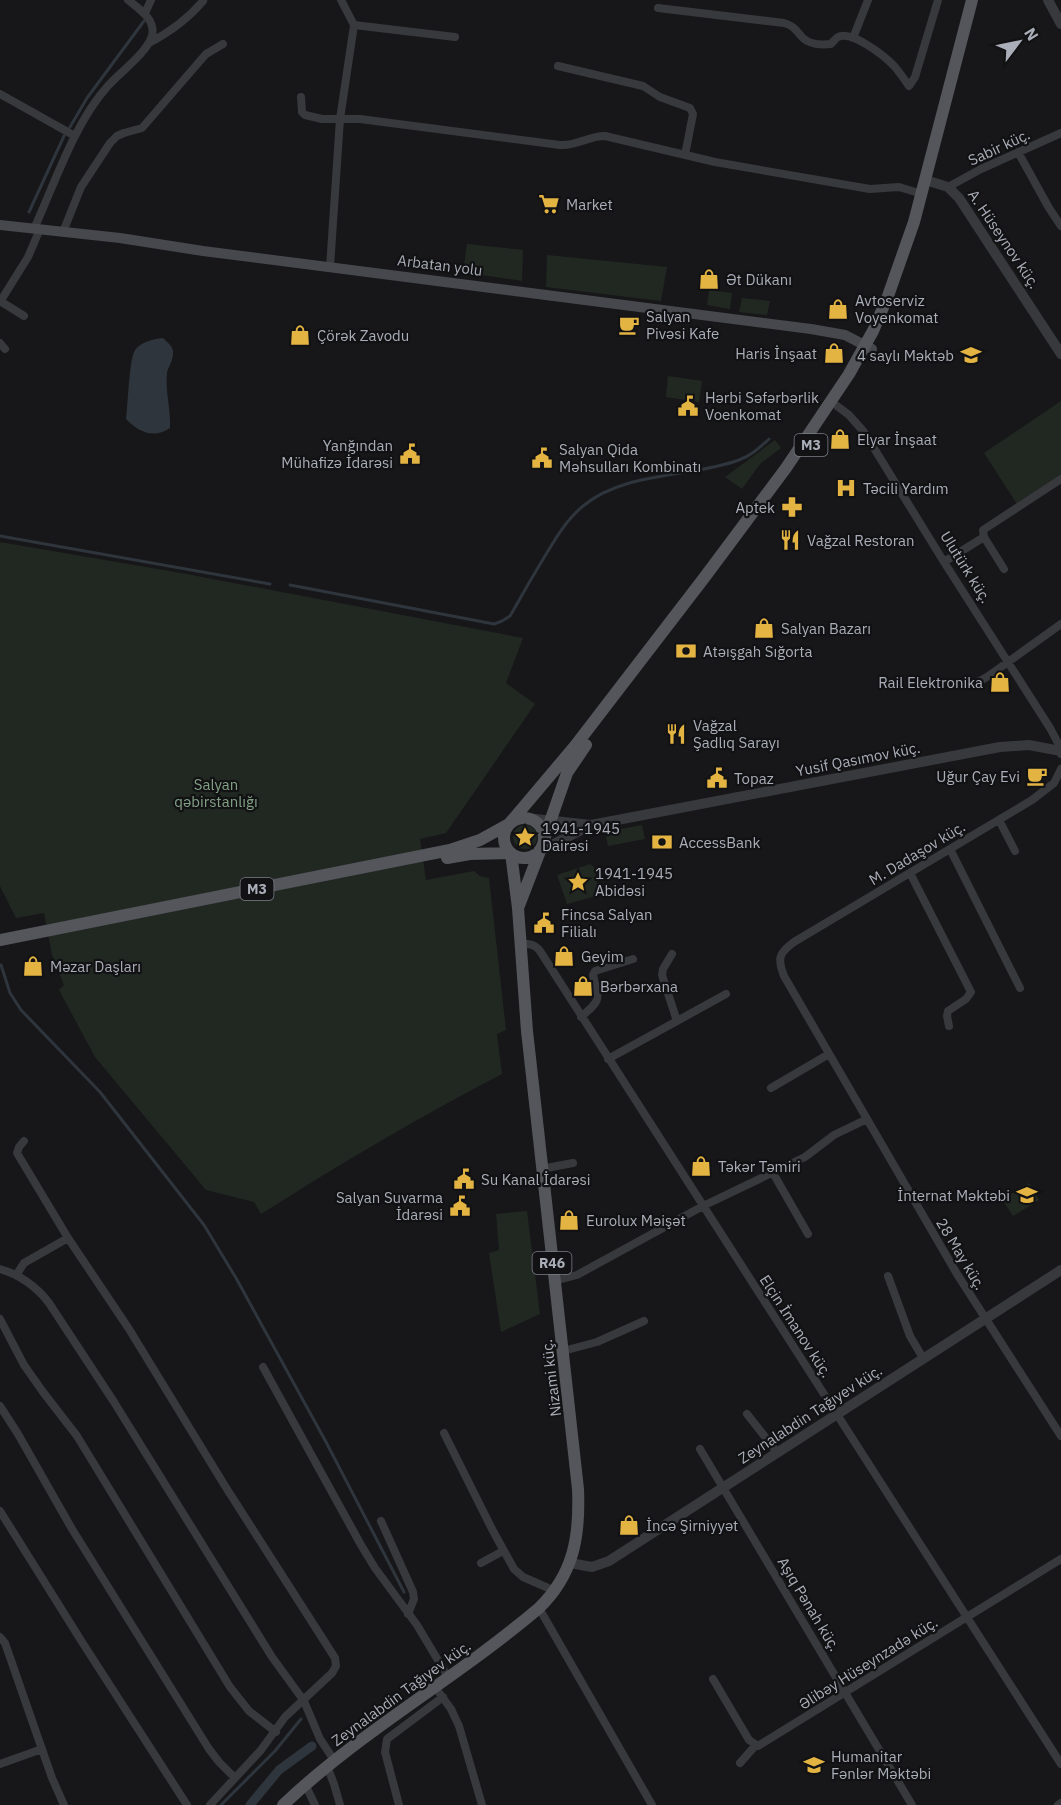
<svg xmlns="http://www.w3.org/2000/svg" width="1061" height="1805" font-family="'IBM Plex Sans',sans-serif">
<rect width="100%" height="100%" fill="#171719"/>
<path fill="#212822" d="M 467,244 L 523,250 L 522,281 L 463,272 Z
M 547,255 L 667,267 L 661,301 L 546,287 Z
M 709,290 L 732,293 L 730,309 L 707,305 Z
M 742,298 L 770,301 L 767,315 L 739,312 Z
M 668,376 L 702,381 L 699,402 L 666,397 Z
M 1061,401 L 1061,476 L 1017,504 L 984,453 Z
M 775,440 L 781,448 L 760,464 L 742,489 L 725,477 Z
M 0,542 L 181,573 L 523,638 L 506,683 L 535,704 L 446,833 L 420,839 L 426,880 L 474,871 L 480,876 L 489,878 L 506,1030 L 497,1034 L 502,1074 C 419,1117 340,1164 261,1214 L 254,1202 L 206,1190 L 95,1057 L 59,990 L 64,985 L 52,955 L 44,913 L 16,918 L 0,886 Z
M 642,825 L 645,839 L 608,846 L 605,832 Z
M513 837a12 12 0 1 1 24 0a12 12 0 1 1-24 0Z
M 590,864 L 594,867 L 600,895 L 567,904 L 557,875 Z
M 1029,1183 L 1039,1200 L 1013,1216 L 1002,1199 Z
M 527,1211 L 540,1314 L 501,1332 L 489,1253 L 499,1250 L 496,1214 Z"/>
<path fill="#2e353c" d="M 163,338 C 168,343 174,347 173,354 C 173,361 168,367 167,373 C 165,392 171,409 170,428 C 154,439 138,432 126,419 C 128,404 129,364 134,352 C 139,342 153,339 163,338 Z"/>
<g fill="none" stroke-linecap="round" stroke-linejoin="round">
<path stroke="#2e353c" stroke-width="3" d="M 70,127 L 87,98 L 144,21
M 29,212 L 64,136
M 0,536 L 270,584
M 290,585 L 494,624 L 502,621 L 510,616 C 521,597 531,579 542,561 C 554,541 565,521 583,506 C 625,471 690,478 739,460 C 751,456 760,447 769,439
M 1,965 L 10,993 L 21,1010 L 100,1092 L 204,1225 L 236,1278 L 326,1442 L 404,1592
M 221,1805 L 275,1751 L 301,1719"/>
<path stroke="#2e353c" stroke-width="9" d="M 250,1805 L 279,1770 L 312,1746"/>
<path stroke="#38393d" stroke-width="8" d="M 341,0 L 354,25
M 658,8 L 784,23 C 795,26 796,31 803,38 C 810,45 822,45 831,44 C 833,42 836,38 838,37 C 852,30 886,57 895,67 C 900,73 905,80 909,86 L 915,77 L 938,0
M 145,13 L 151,0
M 853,38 L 868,0
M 149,43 C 170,32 188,19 203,1
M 558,66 L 643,86 L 660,97 L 690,108 L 693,114 L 685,155
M 0,94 L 75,136
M 301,97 L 302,112 L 305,115 L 322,119 L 360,119 L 560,145 C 579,146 587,136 605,136 L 715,162 L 870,189 L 899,187 L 922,194
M 1018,152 L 1049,208 L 1061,226
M 948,187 L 981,169 L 1061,133
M 34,229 C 54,185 75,122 107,87 C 119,73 147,53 152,36 C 156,19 139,9 128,0
M 63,232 L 81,187 L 110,143 L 117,136 L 124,133 L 142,128 L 206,54 L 223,44
M 330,267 L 340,119 L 354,25 L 455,37
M 0,301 L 24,316
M 0,302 L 28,257 L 40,229
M 0,343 L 5,349
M 837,406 L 849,415 L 864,432 L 944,562 L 1050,728 L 1059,745 L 1061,754
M 944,562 L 984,537
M 1004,569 L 984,537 L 983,530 L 1061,479
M 974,684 L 987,677 L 1061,624
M 1061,769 L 1054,783 L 1032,800 L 794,942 C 779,953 777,958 784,976 L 957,1274 L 1061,1436
M 999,820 L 1015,851
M 950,849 L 1020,988
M 910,873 L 971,992 L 966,999 L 948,1011 L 947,1016 L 949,1026
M 520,943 C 529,944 535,944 540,951 L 1061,1764
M 672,954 L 663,969 L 662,975 L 677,1021
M 581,1017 C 602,999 599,1001 593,975 L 595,971 L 633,959
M 608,1059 L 726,994
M 771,1088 L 829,1054
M 24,1141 L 19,1147 L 17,1153 L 68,1238 L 129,1329 L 225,1486 L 335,1658 L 336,1666 L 332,1673 L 285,1717 L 261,1750 L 210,1805
M 541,1169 L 573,1163
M 773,1173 L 808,1234
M 0,1269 C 19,1274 37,1287 49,1303 L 114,1402 L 272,1657 L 304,1701 L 320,1739 L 334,1760
M 17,1274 L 24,1263 L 68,1238
M 888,1276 L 910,1336 L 923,1358
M 554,1281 L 577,1275 L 703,1206 L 805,1157 L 834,1135 L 867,1119
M 0,1319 L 24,1365 L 43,1392 L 77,1436 L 230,1687 L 249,1711 L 276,1732
M 563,1351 L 597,1342 L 644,1321
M 263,1367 L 361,1545 L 375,1568 L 417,1625 L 448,1677
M 0,1406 L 18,1434 L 72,1529 L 209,1749 L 219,1762 L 235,1778
M 747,1414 L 777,1452
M 444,1433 L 493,1531 L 514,1569 L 523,1577 L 555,1591
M 700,1449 L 912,1805
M 0,1511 L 82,1642 L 187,1805
M 381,1521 L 413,1592 L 414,1599 L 408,1614
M 481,1563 L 503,1551
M 539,1608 L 652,1805
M 0,1637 L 5,1643 L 52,1778 L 64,1805
M 713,1679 L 749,1740 L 758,1746 L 1061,1559
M 435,1687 L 451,1709 L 459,1726 L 482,1805
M 740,1763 L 755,1746
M 0,1764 L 42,1749
M 327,1766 L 334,1784 L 340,1805
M 305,1784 L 315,1805
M 399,1805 L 385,1752 L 387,1739 L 443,1697
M 1058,1805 L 1061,1803"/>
<path stroke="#38393d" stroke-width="10" d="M 1048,0 L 1061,24
M 932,182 L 948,187 L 959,198 L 1061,354
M 526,818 L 591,825 L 540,851
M 591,825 L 1000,747 L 1029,745 L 1061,751
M 570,1563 L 592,1567 L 609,1561 L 1061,1270"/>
<path stroke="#46484d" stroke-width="10" d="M 0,225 L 120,238 L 203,251 L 811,329 L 845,335 L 872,349"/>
<path stroke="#54565c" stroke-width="12" d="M504 838a20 20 0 1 1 40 0a20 20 0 1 1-40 0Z
M 544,839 L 567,773 L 586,745
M 447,858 L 470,854 L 511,853 L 518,908 L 540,851
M 0,940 L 450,850 L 480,840 L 509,824 L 575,746 L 704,578 L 786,468 L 849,374 L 873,331 L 888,296 L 914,222 L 972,0
M 283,1805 C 361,1731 457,1678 539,1608 C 574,1574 580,1536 578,1489 L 527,1031 L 518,908"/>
</g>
<defs>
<g id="supermarket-bare" transform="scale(1.62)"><path d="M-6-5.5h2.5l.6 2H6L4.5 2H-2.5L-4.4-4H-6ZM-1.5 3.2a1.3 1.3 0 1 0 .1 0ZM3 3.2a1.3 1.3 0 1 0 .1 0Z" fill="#e4b443" stroke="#121214" stroke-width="2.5" paint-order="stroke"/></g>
<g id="shop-bare" transform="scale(1.62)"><path d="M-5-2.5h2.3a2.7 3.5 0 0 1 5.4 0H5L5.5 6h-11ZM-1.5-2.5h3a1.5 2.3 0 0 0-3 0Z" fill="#e4b443" stroke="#121214" stroke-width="2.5" paint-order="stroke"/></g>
<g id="cafe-bare" transform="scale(1.62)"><path d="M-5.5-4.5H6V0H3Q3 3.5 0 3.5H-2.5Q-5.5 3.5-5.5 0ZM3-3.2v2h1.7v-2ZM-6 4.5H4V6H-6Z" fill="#e4b443" stroke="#121214" stroke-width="2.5" paint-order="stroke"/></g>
<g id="school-bare" transform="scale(1.62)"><path d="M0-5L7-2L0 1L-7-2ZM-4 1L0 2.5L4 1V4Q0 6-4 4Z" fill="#e4b443" stroke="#121214" stroke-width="2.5" paint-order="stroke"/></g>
<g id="civic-bare" transform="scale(1.62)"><path d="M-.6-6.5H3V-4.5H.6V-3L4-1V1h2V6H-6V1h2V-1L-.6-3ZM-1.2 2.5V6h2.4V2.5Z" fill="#e4b443" stroke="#121214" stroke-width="2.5" paint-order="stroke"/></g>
<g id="hospital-bare" transform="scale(1.62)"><path d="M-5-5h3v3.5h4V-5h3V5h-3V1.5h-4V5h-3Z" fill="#e4b443" stroke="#121214" stroke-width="2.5" paint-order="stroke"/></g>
<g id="pharmacy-bare" transform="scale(1.62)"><path d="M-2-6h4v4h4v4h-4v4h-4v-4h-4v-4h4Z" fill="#e4b443" stroke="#121214" stroke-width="2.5" paint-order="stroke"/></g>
<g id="restaurant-bare" transform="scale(1.62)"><path d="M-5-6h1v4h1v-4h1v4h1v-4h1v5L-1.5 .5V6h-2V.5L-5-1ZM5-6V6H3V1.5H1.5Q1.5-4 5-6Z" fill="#e4b443" stroke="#121214" stroke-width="2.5" paint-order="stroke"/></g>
<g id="bank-bare" transform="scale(1.62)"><path d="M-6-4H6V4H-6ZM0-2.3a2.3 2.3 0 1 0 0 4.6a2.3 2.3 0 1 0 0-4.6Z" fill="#e4b443" stroke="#121214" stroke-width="2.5" paint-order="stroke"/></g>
<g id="sight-bare" transform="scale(1.62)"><path d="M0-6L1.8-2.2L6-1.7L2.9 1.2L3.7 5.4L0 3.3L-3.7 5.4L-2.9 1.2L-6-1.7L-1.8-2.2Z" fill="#e4b443" stroke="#121214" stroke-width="2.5" paint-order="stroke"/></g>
</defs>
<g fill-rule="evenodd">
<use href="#supermarket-bare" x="549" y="204"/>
<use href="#shop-bare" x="709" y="279"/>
<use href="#shop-bare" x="838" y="309"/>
<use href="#cafe-bare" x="629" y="325"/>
<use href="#shop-bare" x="300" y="335"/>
<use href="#shop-bare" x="834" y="353"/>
<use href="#school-bare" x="971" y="355"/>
<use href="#civic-bare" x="688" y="406"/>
<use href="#shop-bare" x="840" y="439"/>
<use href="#civic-bare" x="410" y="454"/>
<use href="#civic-bare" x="542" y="458"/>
<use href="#hospital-bare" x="846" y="488"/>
<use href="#pharmacy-bare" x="792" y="507"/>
<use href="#restaurant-bare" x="790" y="540"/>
<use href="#shop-bare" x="764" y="628"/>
<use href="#bank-bare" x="686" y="651"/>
<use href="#shop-bare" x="1000" y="682"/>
<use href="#restaurant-bare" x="676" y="734"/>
<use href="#cafe-bare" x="1037" y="776"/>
<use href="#civic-bare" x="717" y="778"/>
<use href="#sight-bare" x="525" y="837"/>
<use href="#bank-bare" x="662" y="842"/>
<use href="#sight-bare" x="578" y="882"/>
<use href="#civic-bare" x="544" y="923"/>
<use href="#shop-bare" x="564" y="956"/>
<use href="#shop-bare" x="33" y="966"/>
<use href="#shop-bare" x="583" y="986"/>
<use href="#shop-bare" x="701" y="1166"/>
<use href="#civic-bare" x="464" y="1179"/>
<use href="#school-bare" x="1027" y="1195"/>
<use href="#civic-bare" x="460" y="1206"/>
<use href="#shop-bare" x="569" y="1220"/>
<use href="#shop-bare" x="629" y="1525"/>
<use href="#school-bare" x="814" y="1765"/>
</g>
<g text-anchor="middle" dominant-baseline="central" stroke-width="4.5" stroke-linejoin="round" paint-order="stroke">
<g fill="#121214" stroke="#7c7f87" stroke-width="1.5">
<rect x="794.5" y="434" width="33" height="22" rx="4.5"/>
<rect x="240.5" y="878" width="33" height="22" rx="4.5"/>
<rect x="532.5" y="1252" width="39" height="22" rx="4.5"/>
</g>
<g font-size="14" font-weight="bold" fill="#aaaeb8">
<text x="811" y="445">M3</text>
<text x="257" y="889">M3</text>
<text x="552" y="1263">R46</text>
</g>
<g font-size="15" fill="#aaaeb8" stroke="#121214">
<text transform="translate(999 147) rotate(-25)">Sabir küç.</text>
<text transform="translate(1004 239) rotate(56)">A. Hüseynov küç.</text>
<text transform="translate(440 265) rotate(7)">Arbatan yolu</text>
<text transform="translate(966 567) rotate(58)">Ulutürk küç.</text>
<text transform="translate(858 759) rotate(-11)">Yusif Qasımov küç.</text>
<text transform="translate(917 853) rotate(-31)">M. Dadaşov küç.</text>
<text transform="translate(961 1254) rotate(59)">28 May küç.</text>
<text transform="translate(796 1326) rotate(57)">Elçin İmanov küç.</text>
<text transform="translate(551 1378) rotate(-97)">Nizami küç.</text>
<text transform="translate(810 1414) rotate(-33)">Zeynalabdin Tağıyev küç.</text>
<text transform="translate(809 1604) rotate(59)">Aşıq Pənah küç.</text>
<text transform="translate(868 1663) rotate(-32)">Əlibəy Hüseynzadə küç.</text>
<text transform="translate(401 1693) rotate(-36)">Zeynalabdin Tağıyev küç.</text>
</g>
<g font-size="15" fill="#aaaeb8" stroke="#121214" text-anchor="start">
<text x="566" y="204">Market</text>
<text x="726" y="279">Ət Dükanı</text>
<text x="855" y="300">Avtoserviz<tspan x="855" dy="17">Voyenkomat</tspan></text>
<text x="646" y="316">Salyan<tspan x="646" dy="17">Pivəsi Kafe</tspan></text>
<text x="317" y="335">Çörək Zavodu</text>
<text x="817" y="353" text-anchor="end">Haris İnşaat</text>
<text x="954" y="355" text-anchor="end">4 saylı Məktəb</text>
<text x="705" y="397">Hərbi Səfərbərlik<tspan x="705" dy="17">Voenkomat</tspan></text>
<text x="857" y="439">Elyar İnşaat</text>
<text x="393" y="445" text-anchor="end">Yanğından<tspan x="393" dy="17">Mühafizə İdarəsi</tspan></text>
<text x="559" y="449">Salyan Qida<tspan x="559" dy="17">Məhsulları Kombinatı</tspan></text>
<text x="863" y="488">Təcili Yardım</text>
<text x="775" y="507" text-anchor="end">Aptek</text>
<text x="807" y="540">Vağzal Restoran</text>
<text x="781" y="628">Salyan Bazarı</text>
<text x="703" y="651">Atəışgah Sığorta</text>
<text x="983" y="682" text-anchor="end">Rail Elektronika</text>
<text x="693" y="725">Vağzal<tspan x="693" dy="17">Şadlıq Sarayı</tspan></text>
<text x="1020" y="776" text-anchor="end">Uğur Çay Evi</text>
<text x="734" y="778">Topaz</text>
<text x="542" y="828">1941-1945<tspan x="542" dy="17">Dairəsi</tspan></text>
<text x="679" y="842">AccessBank</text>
<text x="595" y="873">1941-1945<tspan x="595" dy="17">Abidəsi</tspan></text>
<text x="561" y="914">Fincsa Salyan<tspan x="561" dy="17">Filialı</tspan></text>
<text x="581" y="956">Geyim</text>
<text x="50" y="966">Məzar Daşları</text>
<text x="600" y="986">Bərbərxana</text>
<text x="718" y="1166">Təkər Təmiri</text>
<text x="481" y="1179">Su Kanal İdarəsi</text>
<text x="1010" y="1195" text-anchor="end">İnternat Məktəbi</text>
<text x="443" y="1197" text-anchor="end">Salyan Suvarma<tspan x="443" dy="17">İdarəsi</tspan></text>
<text x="586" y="1220">Eurolux Məişət</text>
<text x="646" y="1525">İncə Şirniyyət</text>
<text x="831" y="1756">Humanitar<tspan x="831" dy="17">Fənlər Məktəbi</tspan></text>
</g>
<g font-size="15" fill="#82a185" stroke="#121214">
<text x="216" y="784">Salyan<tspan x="216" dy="17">qəbirstanlığı</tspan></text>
</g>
</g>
<g transform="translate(1019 42) rotate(58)" stroke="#121214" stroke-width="4.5" paint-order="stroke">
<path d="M0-4.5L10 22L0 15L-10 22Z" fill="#aaaeb8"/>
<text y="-9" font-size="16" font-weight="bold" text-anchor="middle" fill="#aaaeb8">N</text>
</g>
</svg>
